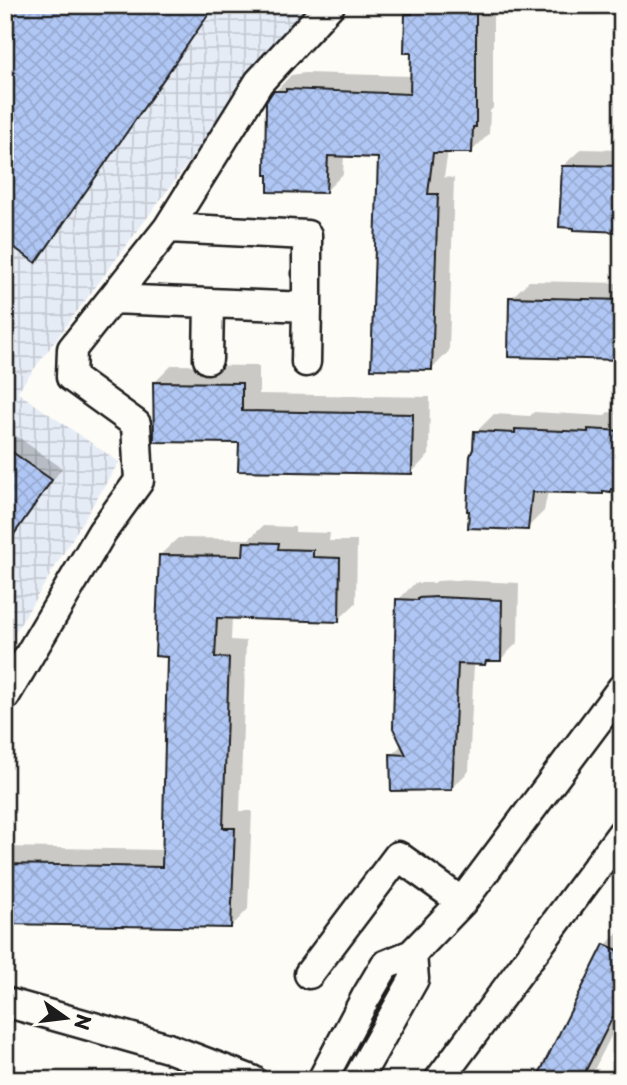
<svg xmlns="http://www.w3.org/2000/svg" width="627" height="1085" font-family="'Playpen Sans',sans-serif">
<defs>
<pattern id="industrial-grid" width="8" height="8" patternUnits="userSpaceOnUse" patternTransform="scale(1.75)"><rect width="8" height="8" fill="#e6ecf6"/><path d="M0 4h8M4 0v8" fill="none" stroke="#c5cad2"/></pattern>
<pattern id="building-cross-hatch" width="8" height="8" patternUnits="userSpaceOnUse" patternTransform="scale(1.75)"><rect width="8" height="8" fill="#b0c7f5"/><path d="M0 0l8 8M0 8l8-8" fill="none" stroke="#97aad1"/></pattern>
</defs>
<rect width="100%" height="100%" fill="#fdfcf7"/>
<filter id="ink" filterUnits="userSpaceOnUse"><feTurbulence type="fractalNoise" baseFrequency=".0143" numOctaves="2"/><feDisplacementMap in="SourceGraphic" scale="14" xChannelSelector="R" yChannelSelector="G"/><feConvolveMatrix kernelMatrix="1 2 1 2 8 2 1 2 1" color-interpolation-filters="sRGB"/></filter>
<g filter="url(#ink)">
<path fill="url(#industrial-grid)" d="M 5,5 L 306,5 L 17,392 L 119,462 L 5,649 Z"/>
<path fill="#0003" d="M 5,5 L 216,5 L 46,250 L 36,260 Z
M 407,5 L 606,5 L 596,15 L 493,14 L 493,108 L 490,111 L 489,134 L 472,151 L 448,151 L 444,177 L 454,178 L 449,351 L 432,369 L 379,156 L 344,155 L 343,174 L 325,192 L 274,93 L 291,75 L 305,73 L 412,76 L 413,51 L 406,51 Z
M 581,149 L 622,150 L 622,231 L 563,166 Z
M 529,281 L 622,283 L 622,358 L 511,298 Z
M 172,365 L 259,366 L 259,394 L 430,397 L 429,455 L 411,473 L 241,441 L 155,382 Z
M 534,412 L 604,416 L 608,412 L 622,414 L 622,490 L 548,491 L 544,511 L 527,528 L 476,432 L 494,414 L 530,416 Z
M 5,428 L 62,468 L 5,548 Z
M 263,526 L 295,527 L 295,532 L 330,533 L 329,541 L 357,541 L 356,603 L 338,620 L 232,617 L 231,640 L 246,641 L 240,811 L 252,811 L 248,909 L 231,927 L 5,922 L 5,847 L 164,850 L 169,655 L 160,555 L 178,538 L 249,539 Z
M 455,580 L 519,583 L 518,642 L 500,660 L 474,662 L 469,771 L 452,788 L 392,754 L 403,744 L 398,600 L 415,583 L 434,583 L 437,581 Z
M 622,928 L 622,1014 L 589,1080 L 538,1080 L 606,945 Z"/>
<path fill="url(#building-cross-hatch)" stroke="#1c1c1c" stroke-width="2" d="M 5,5 L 215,5 L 36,263 L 5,241 Z
M 413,5 L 476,5 L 476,127 L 473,127 L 472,153 L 433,153 L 428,194 L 438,194 L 432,370 L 371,369 L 378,158 L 328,156 L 326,193 L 268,192 L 268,175 L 265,175 L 266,102 L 273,91 L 286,91 L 286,89 L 410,94 L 411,53 L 404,53 L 405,14 L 412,14 Z
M 576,165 L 622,166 L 622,232 L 574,230 L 574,228 L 559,227 L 562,166 L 576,166 Z
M 509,297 L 622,300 L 622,360 L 508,357 Z
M 153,382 L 242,383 L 242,411 L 413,414 L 412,474 L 238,471 L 239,443 L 154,442 Z
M 515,429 L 588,432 L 588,429 L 622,431 L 622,490 L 611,489 L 611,492 L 603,491 L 603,494 L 532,492 L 528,530 L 468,528 L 469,511 L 467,511 L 470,456 L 473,449 L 474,431 L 515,433 Z
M 5,447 L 52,480 L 5,547 Z
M 244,542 L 279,543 L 278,549 L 313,550 L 313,557 L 340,558 L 339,622 L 217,618 L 215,657 L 229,658 L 223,828 L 235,828 L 231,928 L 5,924 L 5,864 L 162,867 L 167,657 L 155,656 L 159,555 L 243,556 Z
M 437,597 L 502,600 L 501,661 L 486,661 L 485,665 L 458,664 L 452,790 L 391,791 L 390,754 L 406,755 L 393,728 L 396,599 L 418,600 L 418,598 Z
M 604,944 L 622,952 L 622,999 L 581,1080 L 536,1080 Z"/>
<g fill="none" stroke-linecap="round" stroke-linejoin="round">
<g stroke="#1c1c1c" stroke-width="33">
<path id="minor" d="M 112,299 L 307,307 L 307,235 L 168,228
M 208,359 L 209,303
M 306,362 L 307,307
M 5,696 L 102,532 L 139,481 L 136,424 L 71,377 L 72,349 L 168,228 L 259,82 L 330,5
M 309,974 L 398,856 L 462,902
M 5,1002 L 168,1048 L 252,1080
M 322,1080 L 366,997 L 385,965 L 412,954 L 462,902 L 622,688
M 357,1080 L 414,979 L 412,954
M 439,1080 L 622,833"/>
</g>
<use href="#minor" stroke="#fdfcf7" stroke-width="28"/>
</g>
</g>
<rect width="627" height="1085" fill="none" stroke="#fdfcf7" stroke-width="28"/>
<rect x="14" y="14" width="599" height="1057" fill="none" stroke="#1c1c1c" stroke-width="2.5" filter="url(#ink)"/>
<g transform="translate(66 1018) rotate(104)" stroke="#fdfcf7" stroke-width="5" paint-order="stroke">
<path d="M0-5L12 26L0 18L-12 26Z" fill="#1c1c1c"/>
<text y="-10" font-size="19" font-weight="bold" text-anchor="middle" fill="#1c1c1c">N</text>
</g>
</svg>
